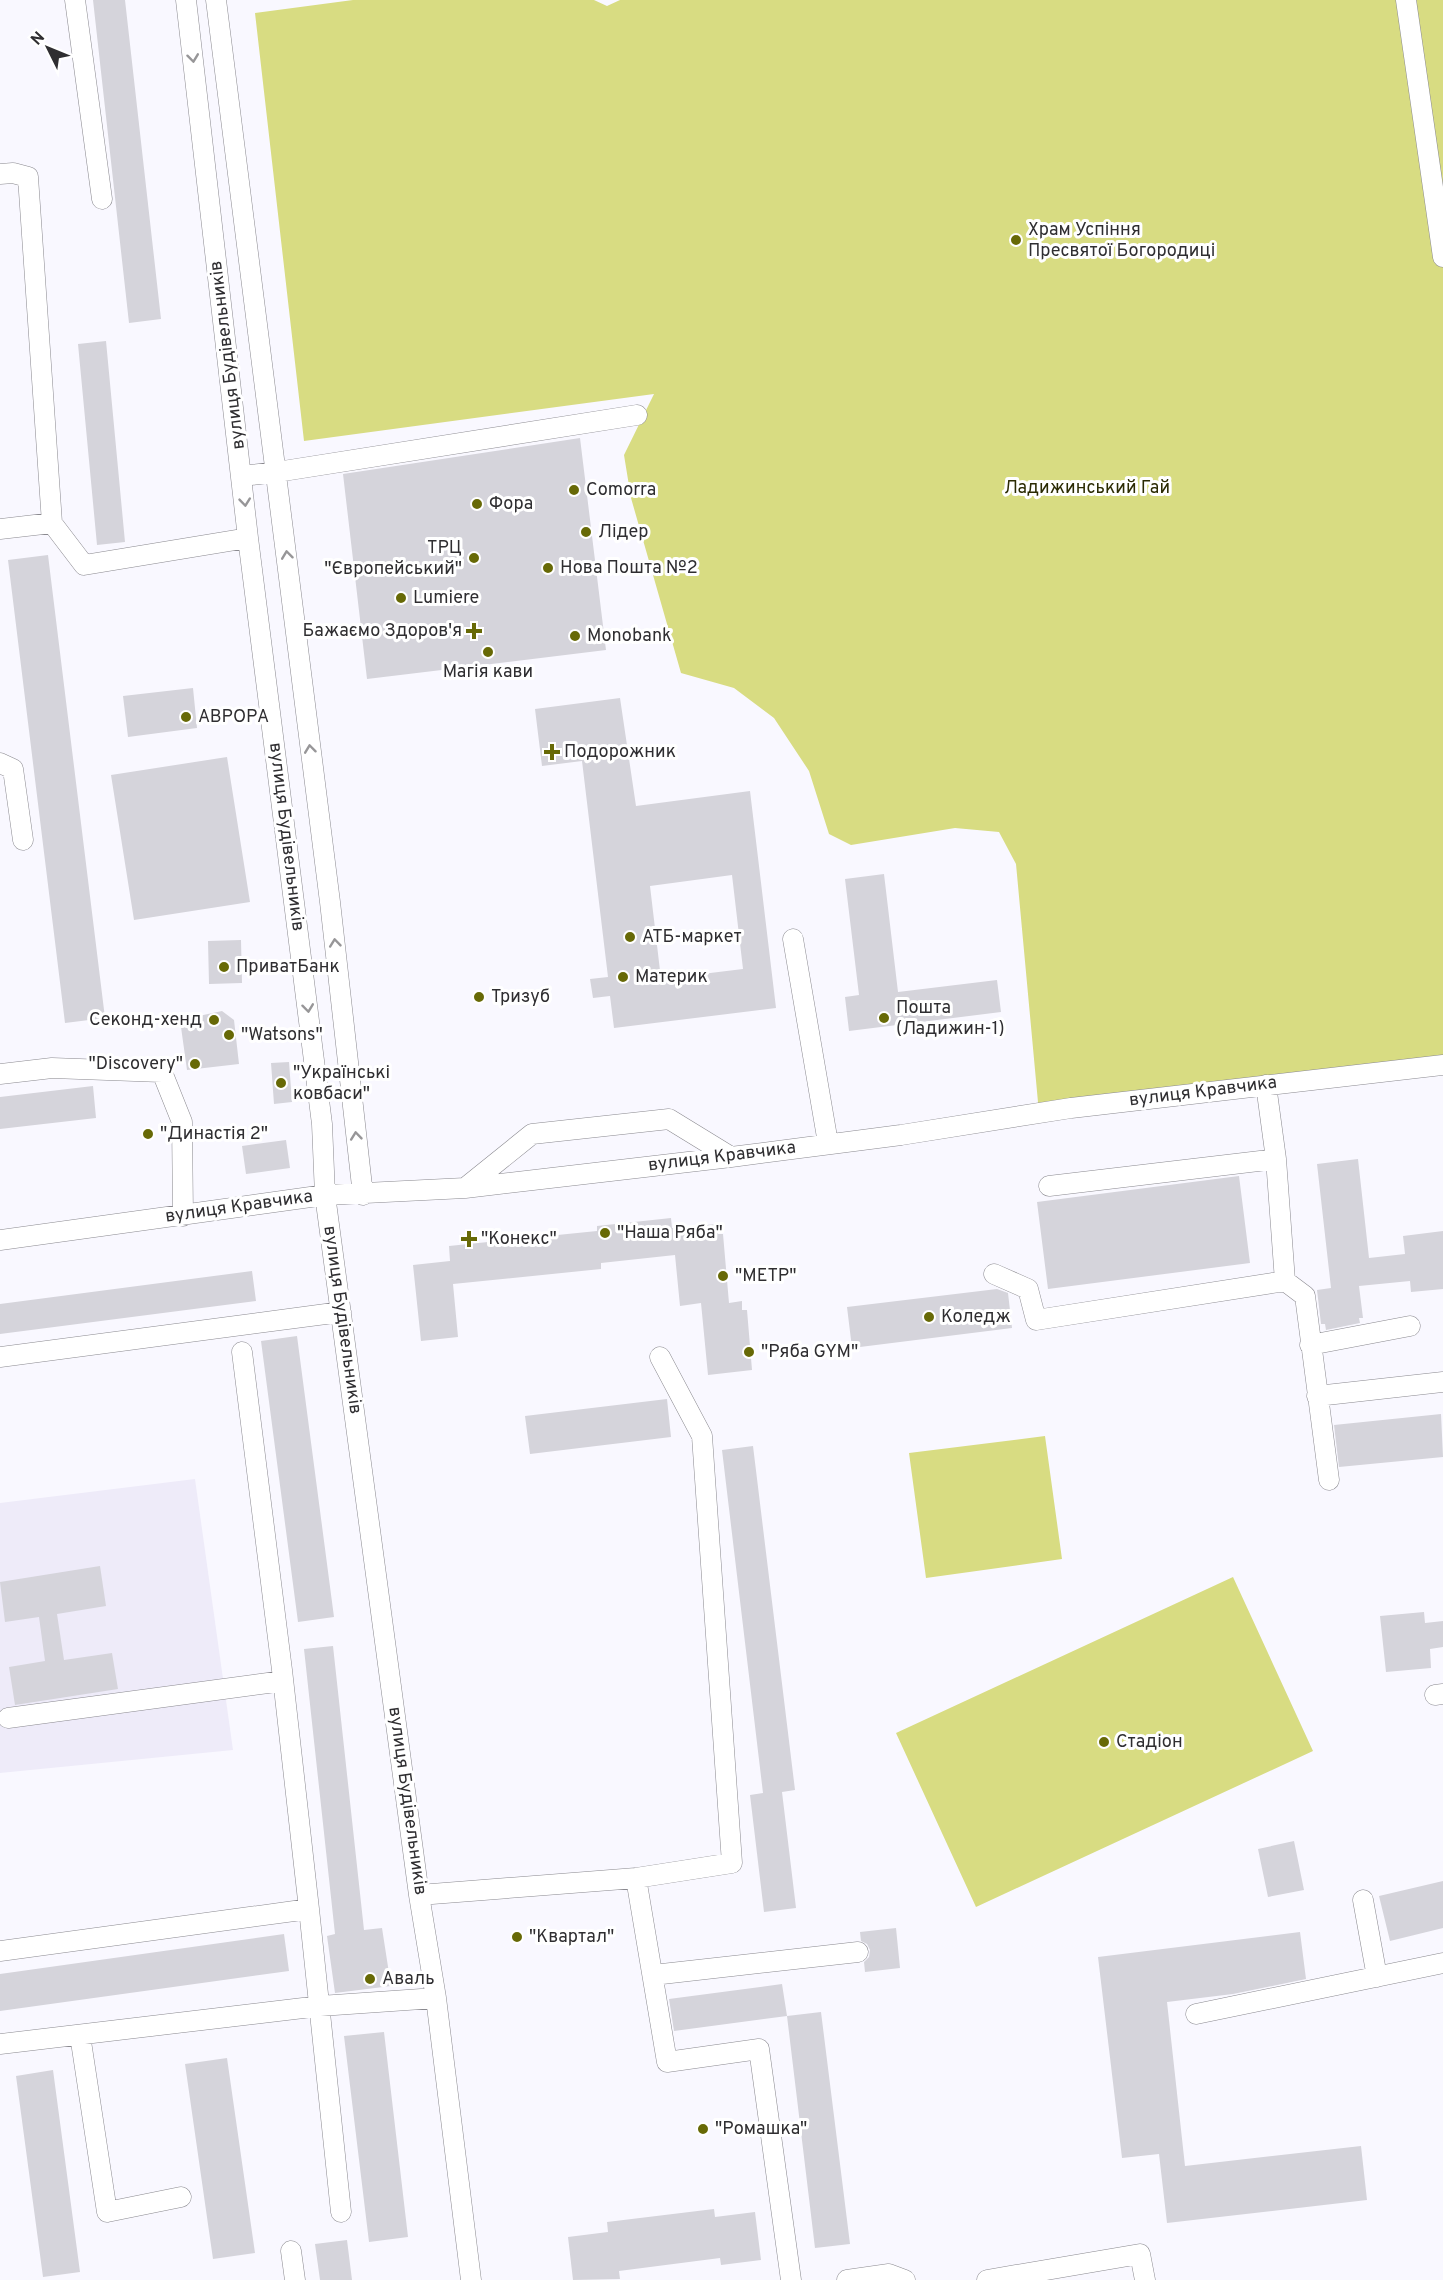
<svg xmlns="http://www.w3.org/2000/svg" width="1443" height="2280" font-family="Overpass,sans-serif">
<rect width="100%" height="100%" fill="#f9f8ff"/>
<path fill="#eeebf9" d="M 195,1479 L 233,1750 L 0,1773 L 0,1503 Z"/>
<path fill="#d8dc82" d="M 353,0 L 594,0 L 607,6 L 620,0 L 1443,0 L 1443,1065 L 1039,1113 L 1016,864 L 999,832 L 955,828 L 851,845 L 829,834 L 809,771 L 774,718 L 734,688 L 681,673 L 631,498 L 624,455 L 654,394 L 304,441 L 255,13 Z
M 1045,1436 L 1062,1559 L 926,1578 L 909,1453 Z
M 1233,1577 L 1313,1751 L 976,1907 L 896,1733 Z"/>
<path fill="#d5d4db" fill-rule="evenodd" d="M 93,0 L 125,0 L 161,319 L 129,323 Z
M 106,341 L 125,542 L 97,545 L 78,344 Z
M 580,438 L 606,650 L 367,679 L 343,474 Z
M 48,555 L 105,1018 L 65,1023 L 8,560 Z
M 193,688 L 197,728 L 128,737 L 123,696 Z
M 620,698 L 636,806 L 750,791 L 776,1008 L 614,1028 L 610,996 L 593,998 L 590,979 L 608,977 L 582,761 L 542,766 L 535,709 ZM 732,875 L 743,969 L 661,979 L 650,886 Z
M 227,757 L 250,902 L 134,920 L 111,775 Z
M 884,874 L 898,992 L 997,980 L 1001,1012 L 849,1031 L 845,997 L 859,995 L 845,879 Z
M 241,940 L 242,983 L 209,984 L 208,941 Z
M 222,1011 L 234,1020 L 239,1064 L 187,1070 L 180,1020 Z
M 289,1062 L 292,1102 L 274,1104 L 271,1063 Z
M 93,1086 L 96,1118 L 0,1129 L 0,1097 Z
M 286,1140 L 290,1168 L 246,1174 L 242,1146 Z
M 1358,1159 L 1369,1258 L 1405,1254 L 1403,1236 L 1443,1231 L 1443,1289 L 1411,1292 L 1410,1281 L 1359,1286 L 1363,1318 L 1359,1318 L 1360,1323 L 1326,1330 L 1325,1324 L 1321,1324 L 1317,1290 L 1331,1288 L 1317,1164 Z
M 1239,1176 L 1250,1263 L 1048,1289 L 1037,1202 Z
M 671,1218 L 672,1228 L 717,1224 L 718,1234 L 723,1234 L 729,1303 L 742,1301 L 742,1310 L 747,1310 L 752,1370 L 708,1375 L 701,1303 L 680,1306 L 675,1255 L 601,1263 L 601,1269 L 453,1284 L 458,1337 L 421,1341 L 413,1265 L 450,1261 L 449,1246 L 597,1231 L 597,1226 Z
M 252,1271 L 256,1301 L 0,1334 L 0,1304 Z
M 997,1289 L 1008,1293 L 1012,1328 L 852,1348 L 847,1307 Z
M 297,1336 L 334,1617 L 298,1622 L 261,1341 Z
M 667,1399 L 671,1437 L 530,1454 L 525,1416 Z
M 1441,1414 L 1443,1457 L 1339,1467 L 1334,1425 Z
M 753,1446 L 795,1790 L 782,1792 L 796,1908 L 764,1912 L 750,1795 L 763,1793 L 722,1450 Z
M 100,1566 L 106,1606 L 57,1614 L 64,1660 L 112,1653 L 118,1689 L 15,1705 L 9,1667 L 45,1661 L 39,1617 L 5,1622 L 0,1582 Z
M 1424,1612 L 1425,1623 L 1443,1621 L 1443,1647 L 1430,1649 L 1431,1668 L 1386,1672 L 1380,1616 Z
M 333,1646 L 364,1930 L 382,1928 L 391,1986 L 335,1993 L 327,1936 L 335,1934 L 304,1649 Z
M 1294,1841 L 1304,1890 L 1268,1897 L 1258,1849 Z
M 1443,1881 L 1443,1928 L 1390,1941 L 1379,1896 Z
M 896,1928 L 900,1968 L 865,1972 L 864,1962 L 869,1957 L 870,1950 L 867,1944 L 861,1941 L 860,1932 Z
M 1300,1932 L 1306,1979 L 1233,1994 L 1167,2002 L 1185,2166 L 1361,2146 L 1367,2200 L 1167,2223 L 1159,2154 L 1122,2158 L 1098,1957 Z
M 284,1934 L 289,1971 L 0,2011 L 0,1974 Z
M 782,1984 L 787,2016 L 674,2031 L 669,1999 Z
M 821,2012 L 850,2244 L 815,2248 L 787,2016 Z
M 384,2032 L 408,2237 L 369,2242 L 344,2036 Z
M 227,2058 L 255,2253 L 213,2259 L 185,2064 Z
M 53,2070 L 80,2272 L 43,2277 L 16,2076 Z
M 714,2209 L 715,2217 L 755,2212 L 761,2260 L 721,2265 L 720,2258 L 619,2271 L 620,2279 L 573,2280 L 568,2237 L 608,2232 L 607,2222 Z
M 347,2240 L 352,2280 L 320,2280 L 315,2244 Z"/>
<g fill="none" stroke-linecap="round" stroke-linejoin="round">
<g stroke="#8a898f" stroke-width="21">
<path id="minor" d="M 75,0 L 102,199
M 186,0 L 248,538 L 322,1124 L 325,1195 L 419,1895 L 436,1998 L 471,2280
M 216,0 L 330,902 L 363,1195
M 1406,0 L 1443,257
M 0,174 L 13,173 L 28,177 L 52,523 L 84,565 L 248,538
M 242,476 L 277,472 L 637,415
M 0,529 L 52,523
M 0,763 L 13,769 L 23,840
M 793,939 L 828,1143
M 0,1074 L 52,1068 L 162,1072 L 182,1122 L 183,1216
M 1276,1159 L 1285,1281
M 1049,1186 L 1276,1159 L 1266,1085
M 465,1188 L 532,1134 L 669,1119 L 731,1157
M 0,1240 L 325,1195 L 465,1188 L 731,1157 L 901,1135 L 1071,1108 L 1443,1065
M 994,1274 L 1028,1289 L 1036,1320 L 1285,1281 L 1305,1296 L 1329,1480
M 1310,1345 L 1410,1326
M 242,1352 L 282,1670 L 309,1909
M 0,1357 L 341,1312
M 1317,1396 L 1443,1382
M 1435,1695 L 1443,1694
M 8,1718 L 283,1681
M 636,1878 L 667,2062 L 759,2049 L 791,2280
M 419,1895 L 636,1878 L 732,1863 L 702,1436 L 660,1357
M 1363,1900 L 1377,1977
M 0,1951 L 309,1909 L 341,2212
M 653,1975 L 858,1952
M 1196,2014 L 1443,1963
M 80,2035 L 107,2212 L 181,2197
M 0,2044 L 320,2006 L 436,1998
M 291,2251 L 295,2280
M 847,2280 L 889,2274 L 905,2280
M 987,2280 L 1140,2254 L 1145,2280"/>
</g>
<use href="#minor" stroke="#fff" stroke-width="20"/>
</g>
<defs><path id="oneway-chevron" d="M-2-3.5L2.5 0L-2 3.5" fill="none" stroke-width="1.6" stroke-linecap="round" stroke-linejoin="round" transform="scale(1.5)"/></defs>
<g stroke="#979698">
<use href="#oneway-chevron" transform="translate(193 58) rotate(83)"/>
<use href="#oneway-chevron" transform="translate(245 502) rotate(84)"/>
<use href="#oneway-chevron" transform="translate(287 555) rotate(-97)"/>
<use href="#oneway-chevron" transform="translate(310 749) rotate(-97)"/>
<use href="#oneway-chevron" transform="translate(335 943) rotate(-96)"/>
<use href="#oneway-chevron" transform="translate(308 1008) rotate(83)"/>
<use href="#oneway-chevron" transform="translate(356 1136) rotate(-96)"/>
</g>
<g fill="#676906" stroke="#fff" stroke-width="2">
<circle cx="1016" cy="240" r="6"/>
<circle cx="574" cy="490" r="6"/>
<circle cx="477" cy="504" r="6"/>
<circle cx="586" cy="532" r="6"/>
<circle cx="474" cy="558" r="6"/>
<circle cx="548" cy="568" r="6"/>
<circle cx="401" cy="598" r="6"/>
<path d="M471 622h6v6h6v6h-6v6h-6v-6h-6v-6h6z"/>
<circle cx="575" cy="636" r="6"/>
<circle cx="488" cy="652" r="6"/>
<circle cx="186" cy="717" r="6"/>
<path d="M549 743h6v6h6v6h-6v6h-6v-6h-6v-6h6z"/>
<circle cx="630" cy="937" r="6"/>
<circle cx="224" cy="967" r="6"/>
<circle cx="623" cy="977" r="6"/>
<circle cx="479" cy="997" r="6"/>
<circle cx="884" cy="1018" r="6"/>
<circle cx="214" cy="1020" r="6"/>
<circle cx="229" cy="1035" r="6"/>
<circle cx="195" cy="1064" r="6"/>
<circle cx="281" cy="1083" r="6"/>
<circle cx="148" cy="1134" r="6"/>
<circle cx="605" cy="1233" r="6"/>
<path d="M466 1230h6v6h6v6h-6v6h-6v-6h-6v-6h6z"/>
<circle cx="723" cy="1276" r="6"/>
<circle cx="929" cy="1317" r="6"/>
<circle cx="749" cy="1352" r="6"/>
<circle cx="1104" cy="1742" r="6"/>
<circle cx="517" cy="1937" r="6"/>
<circle cx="370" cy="1979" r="6"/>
<circle cx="703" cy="2129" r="6"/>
</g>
<g text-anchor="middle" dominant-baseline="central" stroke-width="6" stroke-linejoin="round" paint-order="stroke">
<g font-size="18" fill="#2f2e31" stroke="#fff" text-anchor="start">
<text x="1028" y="230">Храм Успіння<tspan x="1028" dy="21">Пресвятої Богородиці</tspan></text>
<text x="586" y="490">Comorra</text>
<text x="489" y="504">Фора</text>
<text x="598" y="532">Лідер</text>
<text x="462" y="548" text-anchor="end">ТРЦ<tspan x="462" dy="21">"Європейський"</tspan></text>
<text x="560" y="568">Нова Пошта №2</text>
<text x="413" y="598">Lumiere</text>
<text x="462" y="631" text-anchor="end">Бажаємо Здоров'я</text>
<text x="587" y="636">Monobank</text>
<text x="488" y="672" text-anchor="middle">Магія кави</text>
<text x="198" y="717">АВРОРА</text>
<text x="564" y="752">Подорожник</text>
<text x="642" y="937">АТБ-маркет</text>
<text x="236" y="967">ПриватБанк</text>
<text x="635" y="977">Материк</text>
<text x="491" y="997">Тризуб</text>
<text x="896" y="1008">Пошта<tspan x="896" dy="21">(Ладижин-1)</tspan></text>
<text x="202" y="1020" text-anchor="end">Секонд-хенд</text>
<text x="241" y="1035">"Watsons"</text>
<text x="183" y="1064" text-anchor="end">"Discovery"</text>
<text x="293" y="1073">"Українські<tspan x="293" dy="21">ковбаси"</tspan></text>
<text x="160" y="1134">"Династія 2"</text>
<text x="617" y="1233">"Наша Ряба"</text>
<text x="481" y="1239">"Конекс"</text>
<text x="735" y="1276">"МЕТР"</text>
<text x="941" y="1317">Коледж</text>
<text x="761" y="1352">"Ряба GYM"</text>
<text x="1116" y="1742">Стадіон</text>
<text x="529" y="1937">"Квартал"</text>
<text x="382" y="1979">Аваль</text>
<text x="715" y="2129">"Ромашка"</text>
</g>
<g font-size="18" fill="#2f2e31" stroke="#fff">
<text transform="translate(228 355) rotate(-97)">вулиця Будівельників</text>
<text transform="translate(286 837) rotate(83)">вулиця Будівельників</text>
<text transform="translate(1203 1092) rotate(-7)">вулиця Кравчика</text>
<text transform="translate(722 1157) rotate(-7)">вулиця Кравчика</text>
<text transform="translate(239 1207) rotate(-8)">вулиця Кравчика</text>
<text transform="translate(342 1320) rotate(82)">вулиця Будівельників</text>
<text transform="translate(407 1801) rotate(82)">вулиця Будівельників</text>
</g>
<g font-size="18" fill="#2b2b03" stroke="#fff">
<text x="1087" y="488">Ладижинський Гай</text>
</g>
</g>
<g transform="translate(48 48) rotate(313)" stroke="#ffffff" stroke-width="4.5" paint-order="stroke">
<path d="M0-4.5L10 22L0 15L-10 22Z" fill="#2f2e31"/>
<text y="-9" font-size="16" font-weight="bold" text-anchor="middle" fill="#2f2e31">N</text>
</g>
</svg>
